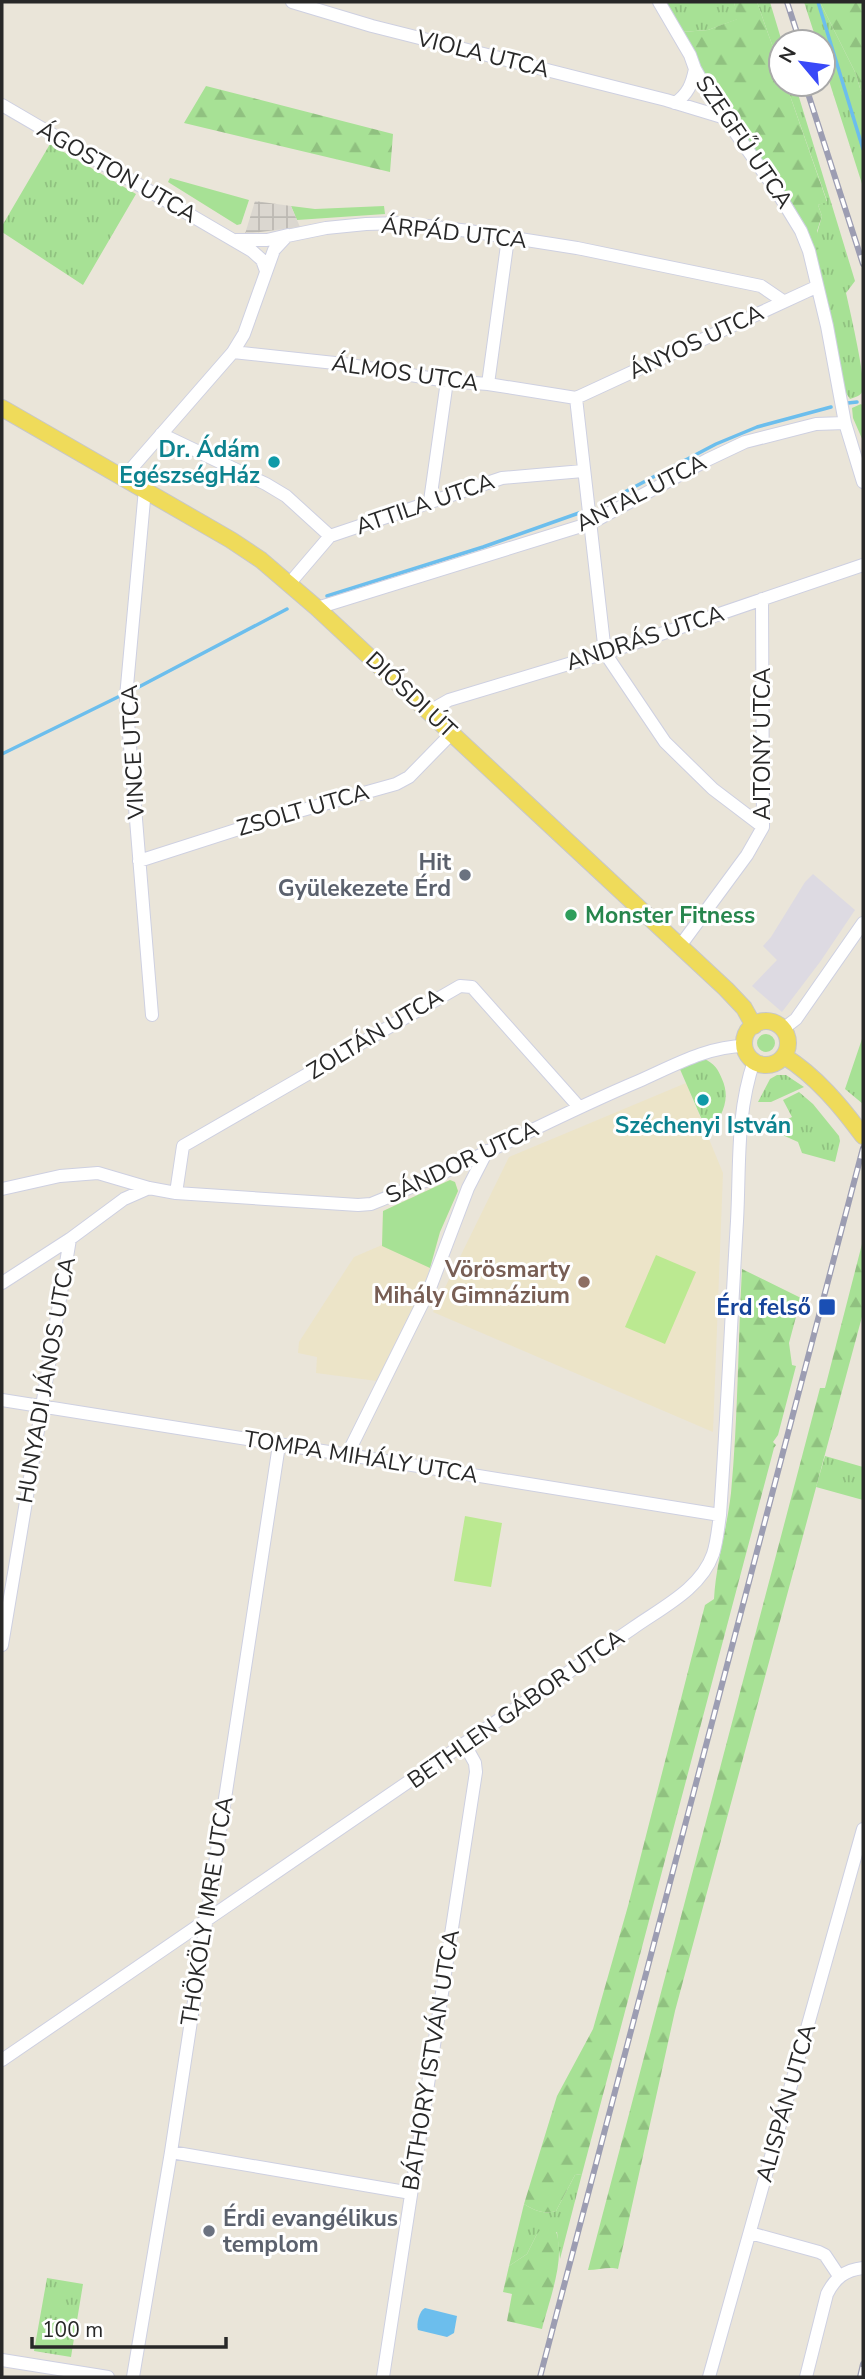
<svg xmlns="http://www.w3.org/2000/svg" width="865" height="2379" font-family="'Nunito Sans',sans-serif">
<defs>
<pattern id="grass-tufts" width="24" height="20" patternUnits="userSpaceOnUse" patternTransform="scale(1.75)"><rect width="24" height="20" fill="#a7e195"/><path d="M3 7l-1-3M5 7V3M7 7l1-3M15 17l-1-3M17 17v-4M19 17l1-3" fill="none" stroke="#90c180"/></pattern>
<pattern id="forest-firs" width="22" height="20" patternUnits="userSpaceOnUse" patternTransform="scale(1.75)"><rect width="22" height="20" fill="#a7e195"/><path d="M5 1l3.5 6h-7zM16 11l3.5 6h-7z" fill="#90c180"/></pattern>
<pattern id="plaza-grid" width="8" height="8" patternUnits="userSpaceOnUse" patternTransform="scale(1.75)"><rect width="8" height="8" fill="#dbd7d0"/><path d="M0 4h8M4 0v8" fill="none" stroke="#bcb9b3"/></pattern>
</defs>
<rect width="100%" height="100%" fill="#eae5d9"/>
<path fill="#dddae2" d="M 813,874 L 855,910 L 820,962 L 782,1012 L 752,986 L 777,960 L 763,946 L 771,937 L 805,882 Z"/>
<path fill="#ece4c8" d="M 686,1083 L 723,1173 L 713,1432 L 433,1312 L 509,1157 Z
M 450,1180 L 455,1182 L 458,1191 L 440,1232 L 425,1285 L 377,1381 L 316,1373 L 317,1357 L 298,1353 L 299,1342 L 354,1257 L 382,1245 L 383,1211 Z"/>
<path fill="url(#grass-tufts)" d="M 665,2 L 734,2 L 738,19 L 708,30 L 682,32 Z
M 757,2 L 770,2 L 782,42 L 781,70 Z
M 804,2 L 820,2 L 856,74 L 863,99 L 863,187 L 823,62 L 823,42 L 817,42 Z
M 786,84 L 795,84 L 855,281 L 846,293 C 850,311 865,375 863,390 C 861,396 856,397 850,399 L 844,390 L 812,251 L 822,216 L 818,205 L 827,201 Z
M 50,144 L 136,194 L 83,285 L 2,232 L 2,226 Z
M 861,404 L 863,406 L 863,441 L 853,418 L 852,408 Z
M757 1043a9 9 0 1 1 18 0a9 9 0 1 1-18 0Z
M 863,1036 L 863,1104 L 845,1089 Z
M 704,1059 C 714,1063 718,1069 722,1079 C 732,1101 720,1117 709,1136 L 679,1067 Z
M 777,1075 L 786,1075 L 804,1087 L 771,1102 L 758,1102 L 770,1079 Z
M 799,1092 L 813,1104 L 839,1136 L 840,1141 L 835,1162 L 802,1153 L 798,1142 L 778,1133 L 782,1122 L 792,1117 L 783,1100 Z
M 825,1456 L 863,1467 L 863,1500 L 816,1487 Z
M 582,2174 L 560,2259 L 557,2232 L 537,2234 L 527,2254 L 509,2266 L 524,2204 C 534,2210 544,2215 556,2211 L 575,2175 Z
M 47,2278 L 83,2284 L 71,2357 L 34,2351 Z"/>
<path fill="url(#forest-firs)" d="M 734,2 L 757,2 L 781,70 L 781,84 L 786,84 L 827,202 L 818,205 L 822,216 L 817,231 L 822,248 L 812,251 L 719,99 L 682,32 L 708,30 L 737,19 Z
M 820,2 L 863,2 L 863,99 L 856,74 Z
M 206,86 L 393,134 L 390,172 L 184,123 Z
M 862,1244 L 863,1313 L 675,2011 L 618,2269 C 610,2266 598,2270 588,2270 L 820,1388 L 825,1388 Z
M 742,1269 L 801,1298 L 789,1343 L 792,1365 L 796,1366 L 778,1435 L 773,1442 L 776,1445 L 774,1448 L 582,2174 L 575,2175 L 556,2211 C 544,2215 534,2210 524,2204 L 557,2096 L 593,2029 L 628,1906 L 705,1605 L 714,1599 C 716,1563 727,1529 731,1493 C 738,1419 738,1343 742,1269 Z
M 547,2223 L 553,2225 C 569,2252 549,2300 542,2329 L 507,2321 L 512,2294 L 503,2292 L 509,2266 L 527,2254 L 537,2234 Z"/>
<path fill="#a7e195" d="M 170,178 L 249,200 L 241,224 L 237,225 L 168,182 Z
M 291,206 L 315,209 L 384,206 L 385,214 L 297,220 Z
M 450,1180 L 455,1182 L 458,1191 L 440,1232 L 430,1268 L 382,1246 L 383,1211 Z"/>
<path fill="#bbe991" d="M 656,1255 L 696,1272 L 665,1344 L 625,1327 Z
M 465,1516 L 502,1523 L 491,1587 L 454,1581 Z"/>
<path fill="url(#plaza-grid)" d="M 255,201 L 291,206 L 300,227 L 245,234 Z"/>
<path fill="#6cbeed" d="M 425,2308 L 457,2316 L 454,2333 L 447,2337 L 418,2330 C 416,2324 419,2311 425,2308 Z"/>
<g fill="none" stroke-linecap="round" stroke-linejoin="round">
<path stroke="#6cbeed" stroke-width="3.5" d="M 818,2 L 863,149
M 848,403 L 857,402
M 600,505 L 716,444 L 757,427 L 831,407
M 327,596 L 483,547 L 579,513
M 133,690 L 287,609
M 2,754 L 122,695"/>
<g stroke="#ced0e1" stroke-width="14">
<path id="minor" d="M 292,2 L 372,26 L 666,100 L 722,117
M 659,2 L 690,55 L 695,69 L 713,101 L 776,190 L 801,231 L 809,251 L 827,326 L 845,423 L 863,482
M 675,103 C 688,94 692,84 695,69
M 2,105 L 252,251 L 262,260 L 266,271
M 236,240 L 267,240 L 288,235
M 233,352 L 344,364 L 447,381 L 488,384 L 576,398
M 488,384 L 508,238
M 576,398 L 605,653 L 665,742 L 713,789 L 763,827
M 576,398 L 816,287
M 161,434 L 266,484 L 286,496 L 330,536
M 124,477 L 233,352 L 244,334 L 274,250 L 287,236 L 326,228 L 366,224 L 402,223 L 469,231 L 577,248 L 761,286 L 783,301
M 145,489 L 126,697 L 152,1015
M 430,501 L 447,381
M 289,584 L 330,536 L 502,478 L 583,471
M 317,608 L 591,523 L 707,460 L 745,442 L 816,424 L 845,423
M 428,712 L 449,700 L 605,653 L 863,565
M 139,861 L 267,820 L 396,784 L 409,777 L 452,733
M 680,946 L 747,855 L 763,827 L 762,599
M 783,1029 L 796,1019 L 863,923
M 2,1189 L 60,1176 L 98,1173 L 149,1188 L 176,1193 L 358,1205 L 371,1204 C 462,1168 548,1119 639,1081 C 673,1066 708,1046 745,1046
M 176,1193 L 183,1146 L 460,986 L 472,987 L 579,1107
M 2,1283 L 70,1239 L 124,1199 L 149,1188
M 2,1400 C 241,1439 481,1475 720,1515
M 348,1453 L 430,1288 L 468,1188 L 487,1151
M 2,1645 L 70,1239
M 2,2060 L 633,1628 C 661,1608 701,1589 713,1554 C 717,1542 718,1528 720,1515 C 727,1417 731,1319 737,1221 C 740,1167 736,1113 754,1061
M 171,2152 L 411,2193
M 750,2233 L 819,2252 L 825,2255 L 839,2276
M 2,2360 L 108,2377
M 133,2377 L 171,2152 L 279,1445
M 383,2377 L 476,1772 L 475,1763 L 465,1745
M 709,2377 L 863,1829
M 806,2377 L 827,2294 C 835,2278 845,2270 863,2268"/>
</g>
<g stroke="#c7c7c7" stroke-width="18">
<path id="major" d="M 2,408 L 231,540 L 261,560 L 317,608 L 726,989 L 744,1008 L 754,1026
M744 1043a22 22 0 1 1 44 0a22 22 0 1 1-44 0Z
M 784,1056 C 816,1076 841,1106 863,1136"/>
</g>
<use href="#minor" stroke="#fff" stroke-width="12"/>
<use href="#major" stroke="#efdb5a" stroke-width="16"/>
<g stroke="#9c9db2" stroke-width="6">
<path id="rail" d="M 787,2 L 800,42
M 805,84 L 863,264
M 540,2377 L 863,1148
M 860,2377 L 863,2364"/>
</g>
<use href="#rail" stroke="#fff" stroke-width="3.5" stroke-dasharray="10" stroke-linecap="butt"/>
</g>
<g fill="#0f9aa8" stroke="#fff" stroke-width="2.5">
<circle cx="274" cy="462" r="7"/>
<circle cx="703" cy="1100" r="7"/>
</g>
<g fill="#6b7280" stroke="#fff" stroke-width="2.5">
<circle cx="465" cy="875" r="7"/>
<circle cx="209" cy="2231" r="7"/>
</g>
<circle fill="#2e9e5b" stroke="#fff" stroke-width="2.5" cx="571" cy="915" r="7"/>
<circle fill="#8d6e63" stroke="#fff" stroke-width="2.5" cx="584" cy="1282" r="7"/>
<rect fill="#1a4fb4" stroke="#fff" stroke-width="2.5" x="818" y="1298" width="18" height="18" rx="3.5"/>
<g text-anchor="middle" dominant-baseline="central" stroke-width="6" stroke-linejoin="round" paint-order="stroke">
<g font-size="23" fill="#282828" stroke="#fff">
<text transform="translate(483 54) rotate(14)">VIOLA UTCA</text>
<text transform="translate(744 142) rotate(56)">SZEGFŰ UTCA</text>
<text transform="translate(117 172) rotate(30)">ÁGOSTON UTCA</text>
<text transform="translate(454 233) rotate(6)">ÁRPÁD UTCA</text>
<text transform="translate(696 342) rotate(-25)">ÁNYOS UTCA</text>
<text transform="translate(405 373) rotate(8)">ÁLMOS UTCA</text>
<text transform="translate(641 493) rotate(-27)">ANTAL UTCA</text>
<text transform="translate(425 504) rotate(-19)">ATTILA UTCA</text>
<text transform="translate(645 638) rotate(-18)">ANDRÁS UTCA</text>
<text transform="translate(411 695) rotate(43)">DIÓSDI ÚT</text>
<text transform="translate(762 744) rotate(-90)">AJTONY UTCA</text>
<text transform="translate(133 752) rotate(-93)">VINCE UTCA</text>
<text transform="translate(303 810) rotate(-16)">ZSOLT UTCA</text>
<text transform="translate(375 1034) rotate(-31)">ZOLTÁN UTCA</text>
<text transform="translate(462 1162) rotate(-25)">SÁNDOR UTCA</text>
<text transform="translate(46 1380) rotate(-80)">HUNYADI JÁNOS UTCA</text>
<text transform="translate(361 1457) rotate(9)">TOMPA MIHÁLY UTCA</text>
<text transform="translate(516 1709) rotate(-35)">BETHLEN GÁBOR UTCA</text>
<text transform="translate(207 1911) rotate(-81)">THÖKÖLY IMRE UTCA</text>
<text transform="translate(431 2060) rotate(-81)">BÁTHORY ISTVÁN UTCA</text>
<text transform="translate(786 2103) rotate(-74)">ALISPÁN UTCA</text>
</g>
<g font-size="23" font-weight="bold" fill="#0d838f" stroke="#fff" text-anchor="end">
<text x="260" y="449">Dr. Ádám<tspan x="260" dy="26">EgészségHáz</tspan></text>
<text x="703" y="1125" text-anchor="middle">Széchenyi István</text>
</g>
<g font-size="23" font-weight="bold" fill="#5b616d" stroke="#fff" text-anchor="end">
<text x="451" y="862">Hit<tspan x="451" dy="26">Gyülekezete Érd</tspan></text>
<text x="223" y="2218" text-anchor="start">Érdi evangélikus<tspan x="223" dy="26">templom</tspan></text>
</g>
<g font-size="23" font-weight="bold" fill="#27864d" stroke="#fff" text-anchor="start">
<text x="585" y="915">Monster Fitness</text>
</g>
<g font-size="23" font-weight="bold" fill="#785e54" stroke="#fff" text-anchor="end">
<text x="570" y="1269">Vörösmarty<tspan x="570" dy="26">Mihály Gimnázium</tspan></text>
</g>
<g font-size="23" font-weight="bold" fill="#164399" stroke="#fff" text-anchor="end">
<text x="811" y="1307">Érd felső</text>
</g>
</g>
<rect width="865" height="2379" fill="none" stroke="#282828" stroke-width="7"/>
<g transform="translate(802 63) rotate(299)"><circle r="33" fill="#ffffff" stroke="#a9a9a9" stroke-width="2"/>
<path d="M0-5L12 26L0 18L-12 26Z" fill="#3949f8"/>
<text y="-10" font-size="19" font-weight="bold" text-anchor="middle" fill="#282828">N</text>
</g>
<path d="M32 2337v10h194v-10" fill="none" stroke="#282828" stroke-width="3.5"/>
<text x="42" y="2337" font-size="21" fill="#282828" stroke="#ffffff" stroke-width="5" paint-order="stroke">100 m</text>
</svg>
